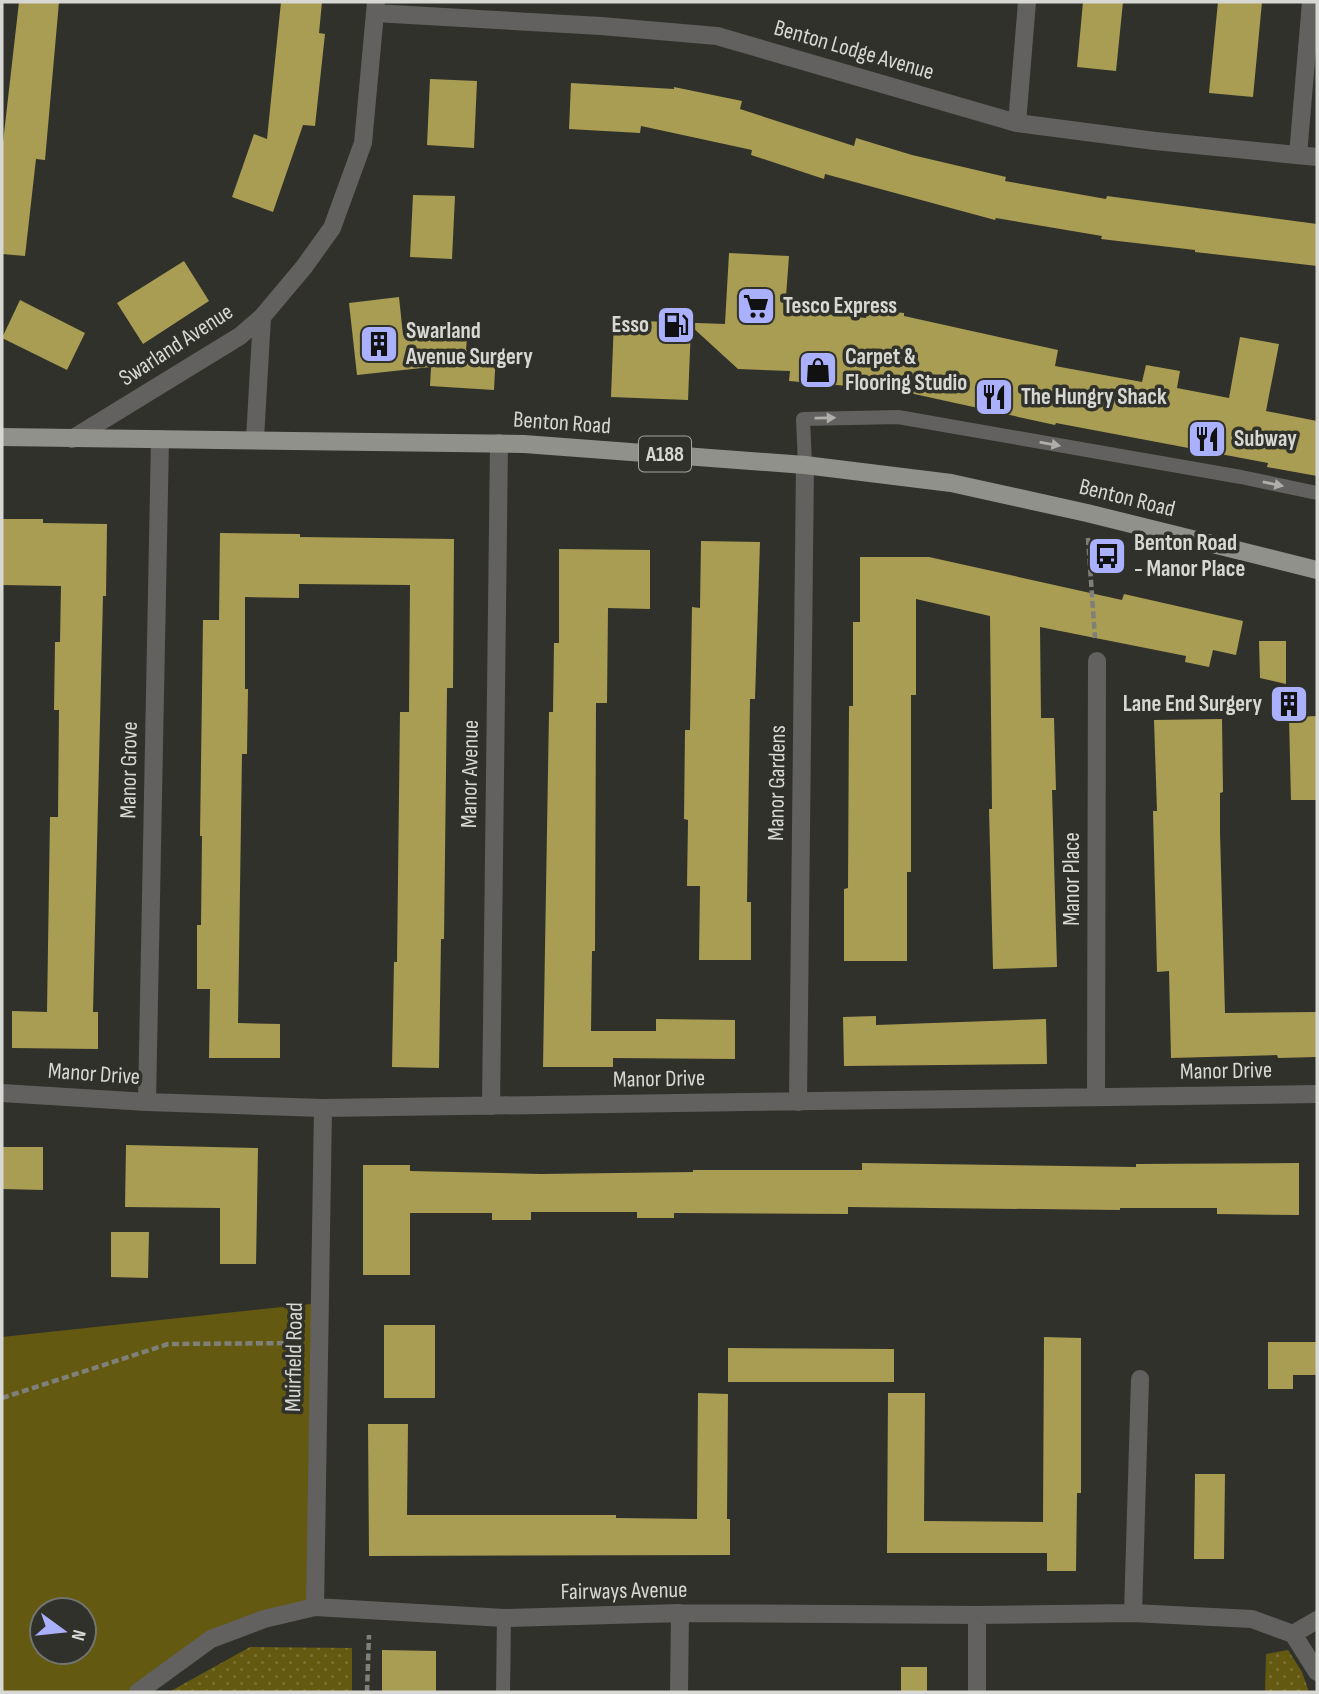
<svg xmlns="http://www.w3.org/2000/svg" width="1319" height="1694" font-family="'Sofia Sans Condensed',sans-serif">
<defs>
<pattern id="grass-dots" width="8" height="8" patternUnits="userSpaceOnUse" patternTransform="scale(1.75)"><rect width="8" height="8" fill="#635910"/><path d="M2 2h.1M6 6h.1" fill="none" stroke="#797032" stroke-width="1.8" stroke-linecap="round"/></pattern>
</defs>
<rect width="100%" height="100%" fill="#31312c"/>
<path fill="url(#grass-dots)" d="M 250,1647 L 352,1648 L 352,1692 L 169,1692 Z
M 1288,1650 L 1302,1672 L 1309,1692 L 1265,1692 L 1266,1654 Z"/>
<path fill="#635910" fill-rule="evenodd" d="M 320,1303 L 315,1607 L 211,1639 L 138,1692 L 2,1692 L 2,1337 ZM 42,1610 L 84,1610 L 84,1652 L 42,1652 Z"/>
<path fill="#a89d53" d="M 19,2 L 59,2 L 45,160 L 36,159 L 25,256 L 2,254 L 2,151 Z
M 281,2 L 322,2 L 319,33 L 325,34 L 315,126 L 303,125 L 273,212 L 232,197 L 254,134 L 267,139 Z
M 1083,2 L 1123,2 L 1116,71 L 1077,67 Z
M 1218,2 L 1262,2 L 1253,97 L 1209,93 Z
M 430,79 L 477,81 L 474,148 L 427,145 Z
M 571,83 L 674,89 L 674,87 L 742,101 L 740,109 L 854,146 L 856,138 L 912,155 L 1006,177 L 1005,181 L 1106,199 L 1107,196 L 1317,224 L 1317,266 L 1195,252 L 1195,250 L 1101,239 L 1102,236 L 996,218 L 995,220 L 825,174 L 824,179 L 751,155 L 752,150 L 641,126 L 640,133 L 569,129 Z
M 413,195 L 455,196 L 452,259 L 410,257 Z
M 729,253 L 789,256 L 785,310 L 866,318 L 867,309 L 904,313 L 904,316 L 1058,350 L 1055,366 L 1142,382 L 1146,365 L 1180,371 L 1177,388 L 1229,398 L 1240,337 L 1279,344 L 1266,411 L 1317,421 L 1317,476 L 1267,467 L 1268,463 L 1056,423 L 1055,425 L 896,390 L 789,381 L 790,371 L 738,369 L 691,326 L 688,400 L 611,397 L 614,320 L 725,324 Z
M 184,261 L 209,301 L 143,344 L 117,303 Z
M 399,297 L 403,335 L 467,338 L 466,350 L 496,352 L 494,390 L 430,386 L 431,367 L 357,375 L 349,303 Z
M 20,300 L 85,333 L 67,370 L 2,338 Z
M 2,519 L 43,519 L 43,523 L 107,524 L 106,596 L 103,596 L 93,1012 L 98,1012 L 98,1049 L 12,1048 L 12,1011 L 47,1012 L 50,817 L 58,817 L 59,710 L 54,710 L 55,642 L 60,642 L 61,586 L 2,585 Z
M 220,533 L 300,534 L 300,537 L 454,539 L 453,688 L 447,688 L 444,939 L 441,939 L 439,1068 L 392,1067 L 394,962 L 397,962 L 400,712 L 409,712 L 410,585 L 299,584 L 299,598 L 245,597 L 245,689 L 248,689 L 247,754 L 242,754 L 238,1023 L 280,1024 L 280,1058 L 209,1058 L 210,989 L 197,989 L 197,925 L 201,925 L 202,836 L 200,836 L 203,620 L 219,620 Z
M 701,541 L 760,542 L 755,699 L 750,699 L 747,902 L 751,902 L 751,960 L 699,960 L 700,886 L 687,886 L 688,820 L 684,819 L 685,730 L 690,730 L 692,607 L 700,608 Z
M 559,549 L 650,550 L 650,609 L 608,608 L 607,703 L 596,703 L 595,951 L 592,951 L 591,1031 L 656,1031 L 656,1019 L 735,1020 L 735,1059 L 613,1058 L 613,1067 L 543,1067 L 549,712 L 553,712 L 554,643 L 559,643 Z
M 860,557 L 929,557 L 1122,600 L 1124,594 L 1243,621 L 1236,655 L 1213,650 L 1209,667 L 1185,662 L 1186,656 L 1040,627 L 1041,718 L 1054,718 L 1056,790 L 1052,790 L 1057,967 L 993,969 L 989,809 L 992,809 L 990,616 L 916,599 L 916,695 L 911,695 L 911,872 L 907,872 L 907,961 L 844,961 L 844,889 L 848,888 L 849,706 L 853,706 L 853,622 L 860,622 Z
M 1259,641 L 1286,641 L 1286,684 L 1260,678 Z
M 1317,716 L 1317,800 L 1291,800 L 1289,717 Z
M 1222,719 L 1223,792 L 1220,793 L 1220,833 L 1225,1013 L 1317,1012 L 1317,1057 L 1278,1058 L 1277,1055 L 1171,1058 L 1169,971 L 1157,972 L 1153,811 L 1157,811 L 1154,720 Z
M 876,1016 L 876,1025 L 1046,1019 L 1047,1064 L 844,1066 L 843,1017 Z
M 126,1145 L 258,1148 L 256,1264 L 220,1264 L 220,1208 L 125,1207 Z
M 2,1147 L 43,1147 L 43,1190 L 2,1189 Z
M 862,1163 L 1136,1167 L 1136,1164 L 1299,1163 L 1299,1215 L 1217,1214 L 1217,1208 L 1120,1208 L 1120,1210 L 848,1207 L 848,1214 L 674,1213 L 674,1218 L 637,1218 L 637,1212 L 531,1212 L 531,1220 L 492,1220 L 492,1213 L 410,1213 L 410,1275 L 363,1275 L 363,1165 L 410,1165 L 410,1171 L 541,1174 L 693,1172 L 693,1170 L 862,1170 Z
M 111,1232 L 149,1232 L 148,1278 L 111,1277 Z
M 384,1325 L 435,1325 L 435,1398 L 384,1398 Z
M 1044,1337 L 1081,1338 L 1081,1493 L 1077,1493 L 1076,1571 L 1047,1571 L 1047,1553 L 887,1553 L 888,1393 L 925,1393 L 924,1521 L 1043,1522 Z
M 1268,1342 L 1317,1342 L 1317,1375 L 1293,1375 L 1293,1389 L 1268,1389 Z
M 728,1348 L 894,1349 L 894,1382 L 728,1382 Z
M 698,1393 L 728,1394 L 727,1519 L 730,1519 L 730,1555 L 369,1556 L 368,1424 L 408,1424 L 407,1515 L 616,1515 L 616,1518 L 697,1519 Z
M 1195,1474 L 1225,1474 L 1224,1559 L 1194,1559 Z
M 382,1650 L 436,1651 L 436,1692 L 382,1692 Z
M 901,1667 L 927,1667 L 927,1692 L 901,1692 Z"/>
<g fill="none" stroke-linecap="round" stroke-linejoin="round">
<path stroke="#80807b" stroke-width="4.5" stroke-dasharray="7 3.5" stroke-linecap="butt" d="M 1088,538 L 1095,638
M 2,1398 L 168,1344 L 297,1343
M 367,1692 L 369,1635"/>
<path stroke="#62615f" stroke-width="14" d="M 805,465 L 803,419 L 898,417 L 1241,477 L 1317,493
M 503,1692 L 504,1618"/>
<path stroke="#62615f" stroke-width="18" d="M 375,13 L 601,26 L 717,36 L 1017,123 L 1155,141 L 1317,157
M 1017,123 L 1027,2
M 1298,155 L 1311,2
M 72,439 L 240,336 L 262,317 L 304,267 L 332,228 L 363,143 L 376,2
M 255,439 L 262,317
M 2,1093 L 147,1102 L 323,1108 L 1317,1094
M 1096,1097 L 1097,661
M 147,1102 L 160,439
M 798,1102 L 805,465
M 491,1106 L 499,443
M 315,1607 L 323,1108
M 1133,1613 L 1140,1379
M 977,1615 L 977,1692
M 1317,1620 L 1293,1634 L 1317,1672
M 138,1692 L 211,1639 L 264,1619 L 315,1607 L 504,1618 L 680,1613 L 977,1615 L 1133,1613 L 1252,1619 L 1293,1634
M 679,1692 L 680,1613"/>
<path stroke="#91918c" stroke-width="18" d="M 2,437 L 524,444 L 805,465 L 951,483 L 1087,513 L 1317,570"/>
</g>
<defs><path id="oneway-solid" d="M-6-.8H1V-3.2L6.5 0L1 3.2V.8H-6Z" transform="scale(1.75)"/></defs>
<g fill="#aeaeab">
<use href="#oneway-solid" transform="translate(825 418) rotate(-1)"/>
<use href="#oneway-solid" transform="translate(1050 444) rotate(10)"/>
<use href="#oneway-solid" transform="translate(1273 484) rotate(12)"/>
</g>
<defs>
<g id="supermarket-square" transform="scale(2.0125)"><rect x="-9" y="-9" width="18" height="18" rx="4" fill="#aab0fb" stroke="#31312c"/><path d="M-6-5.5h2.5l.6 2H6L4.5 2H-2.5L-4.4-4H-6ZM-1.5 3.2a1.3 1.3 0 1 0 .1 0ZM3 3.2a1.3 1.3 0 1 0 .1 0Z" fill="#111"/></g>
<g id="fuel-square" transform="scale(2.0125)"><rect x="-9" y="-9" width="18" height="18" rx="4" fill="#aab0fb" stroke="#31312c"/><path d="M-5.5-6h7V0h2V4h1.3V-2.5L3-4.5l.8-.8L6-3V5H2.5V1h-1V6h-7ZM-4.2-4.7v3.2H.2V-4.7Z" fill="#111"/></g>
<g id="building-square" transform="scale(2.0125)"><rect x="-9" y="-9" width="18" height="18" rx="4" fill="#aab0fb" stroke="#31312c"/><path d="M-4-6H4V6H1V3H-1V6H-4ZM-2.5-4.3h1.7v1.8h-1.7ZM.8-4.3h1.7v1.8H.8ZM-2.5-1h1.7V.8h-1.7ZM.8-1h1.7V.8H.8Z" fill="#111"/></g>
<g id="shop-square" transform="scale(2.0125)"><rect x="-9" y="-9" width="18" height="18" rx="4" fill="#aab0fb" stroke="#31312c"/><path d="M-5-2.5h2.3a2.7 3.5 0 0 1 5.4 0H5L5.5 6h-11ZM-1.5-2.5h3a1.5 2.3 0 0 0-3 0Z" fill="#111"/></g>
<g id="restaurant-square" transform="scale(2.0125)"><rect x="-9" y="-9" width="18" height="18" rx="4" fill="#aab0fb" stroke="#31312c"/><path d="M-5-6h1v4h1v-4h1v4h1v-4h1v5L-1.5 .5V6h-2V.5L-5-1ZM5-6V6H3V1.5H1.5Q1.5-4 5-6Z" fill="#111"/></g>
<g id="bus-square" transform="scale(2.0125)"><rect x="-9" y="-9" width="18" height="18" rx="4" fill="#aab0fb" stroke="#31312c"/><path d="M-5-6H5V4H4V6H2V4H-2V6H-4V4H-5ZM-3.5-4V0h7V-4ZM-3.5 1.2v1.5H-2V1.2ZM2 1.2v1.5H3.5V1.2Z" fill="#111"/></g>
</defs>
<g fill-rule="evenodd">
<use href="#supermarket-square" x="756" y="306"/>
<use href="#fuel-square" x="676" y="325"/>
<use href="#building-square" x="379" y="344"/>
<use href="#shop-square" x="818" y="370"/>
<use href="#restaurant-square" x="994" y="397"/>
<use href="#restaurant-square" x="1207" y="439"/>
<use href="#bus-square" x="1107" y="556"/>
<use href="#building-square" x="1289" y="704"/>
</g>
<g text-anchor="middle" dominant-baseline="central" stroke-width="7" stroke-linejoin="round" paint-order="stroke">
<rect fill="#31312c" stroke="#a5a5a2" stroke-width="2" x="639" y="436.5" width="52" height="35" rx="5"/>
<g font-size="21" font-weight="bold" fill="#d7d7d4">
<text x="665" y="454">A188</text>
</g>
<g font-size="23" fill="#d7d7d4" stroke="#31312c">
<text transform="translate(854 50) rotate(16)">Benton Lodge Avenue</text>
<text transform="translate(176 345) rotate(-33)">Swarland Avenue</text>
<text transform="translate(562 423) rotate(4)">Benton Road</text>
<text transform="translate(1127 498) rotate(14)">Benton Road</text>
<text transform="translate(129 770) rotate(-89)">Manor Grove</text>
<text transform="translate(470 774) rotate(-89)">Manor Avenue</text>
<text transform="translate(777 783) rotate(-89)">Manor Gardens</text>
<text transform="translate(1072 879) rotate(-90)">Manor Place</text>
<text transform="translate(1226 1071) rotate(-1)">Manor Drive</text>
<text transform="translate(94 1074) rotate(4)">Manor Drive</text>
<text transform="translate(659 1079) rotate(-1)">Manor Drive</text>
<text transform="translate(294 1357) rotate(-89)">Muirfield Road</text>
<text transform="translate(624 1591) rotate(-1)">Fairways Avenue</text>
</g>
<g font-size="23" font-weight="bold" fill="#d7d7d4" stroke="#31312c" text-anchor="start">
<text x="783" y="306">Tesco Express</text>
<text x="649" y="325" text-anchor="end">Esso</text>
<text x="406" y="331">Swarland<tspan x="406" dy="26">Avenue Surgery</tspan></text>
<text x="845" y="357">Carpet &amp;<tspan x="845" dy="26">Flooring Studio</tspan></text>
<text x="1021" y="397">The Hungry Shack</text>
<text x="1234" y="439">Subway</text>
<text x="1134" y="543">Benton Road<tspan x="1134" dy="26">- Manor Place</tspan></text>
<text x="1262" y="704" text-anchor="end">Lane End Surgery</text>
</g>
</g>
<rect width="1319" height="1694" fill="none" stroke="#d7d7d4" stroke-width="7"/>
<g transform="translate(63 1631) rotate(105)"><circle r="33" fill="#31312c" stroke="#73736f" stroke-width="2"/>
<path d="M0-5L12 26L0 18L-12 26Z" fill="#aab0fb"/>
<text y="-10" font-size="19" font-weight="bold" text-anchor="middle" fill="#d7d7d4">N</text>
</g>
</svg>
